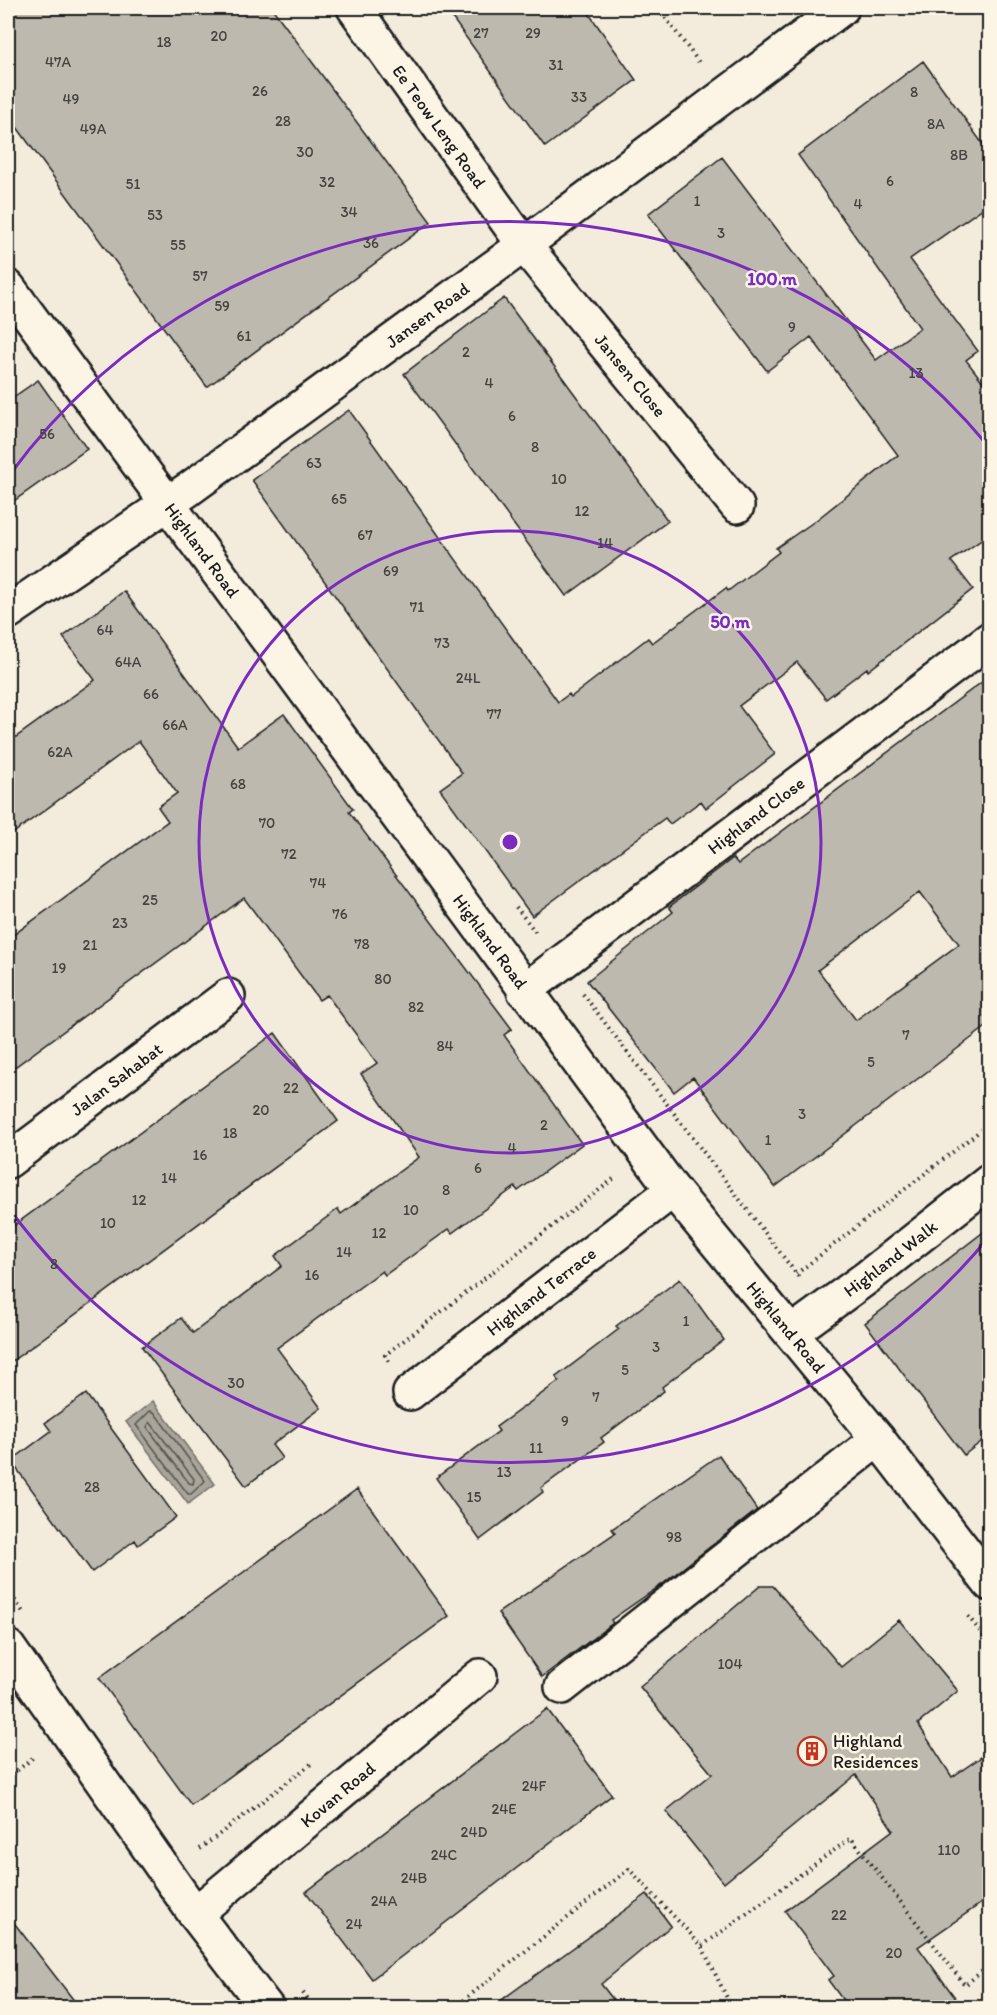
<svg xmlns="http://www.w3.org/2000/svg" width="997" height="2015" font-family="Itim,sans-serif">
<rect width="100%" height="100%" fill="#f3ecdd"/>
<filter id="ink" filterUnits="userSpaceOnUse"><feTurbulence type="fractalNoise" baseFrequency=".0167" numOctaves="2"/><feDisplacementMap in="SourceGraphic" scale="12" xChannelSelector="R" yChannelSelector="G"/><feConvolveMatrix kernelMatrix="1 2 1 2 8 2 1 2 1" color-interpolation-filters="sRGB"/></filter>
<g filter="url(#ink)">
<path fill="#aaa59b" stroke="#716e68" stroke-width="1.5" d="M 153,1401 L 215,1484 L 188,1504 L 126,1422 Z"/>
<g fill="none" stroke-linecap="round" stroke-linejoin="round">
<path stroke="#55534f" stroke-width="1.5" d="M 150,1411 L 154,1412 L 205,1481 L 191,1494 L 188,1494 L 136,1425 Z
M 150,1422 L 194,1479 L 193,1484 L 189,1483 L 147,1427 Z"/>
</g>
<path fill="#beb9ae" stroke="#1c1c1c" stroke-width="1.5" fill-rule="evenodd" d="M 8,8 L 272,8 L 431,222 L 207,387 L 8,115 Z
M 445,8 L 585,8 L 636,80 L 545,147 Z
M 923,61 L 990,154 L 990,203 L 910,259 L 978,351 L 966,360 L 990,391 L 990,534 L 951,561 L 973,589 L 868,671 L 867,668 L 826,699 L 797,662 L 739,706 L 775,754 L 706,808 L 701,801 L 670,824 L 665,818 L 532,916 L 440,789 L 462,773 L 252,480 L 349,410 L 558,702 L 569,694 L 571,697 L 648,638 L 652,643 L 726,588 L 728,591 L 779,552 L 776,548 L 815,521 L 898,455 L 811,337 L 767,371 L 648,214 L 722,157 L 876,360 L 920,328 L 798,155 Z
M 504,298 L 668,521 L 566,596 L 404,374 Z
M 38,380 L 87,449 L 8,505 L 8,401 Z
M 124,591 L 238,747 L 284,714 L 353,809 L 349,812 L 512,1029 L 504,1035 L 582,1144 L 518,1191 L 515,1187 L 452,1233 L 449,1229 L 385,1275 L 382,1271 L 277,1348 L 321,1408 L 272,1445 L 282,1458 L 246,1486 L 142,1347 L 181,1318 L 193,1333 L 282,1266 L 275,1256 L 338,1209 L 341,1214 L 419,1157 L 361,1074 L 377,1063 L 327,995 L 319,1000 L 244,898 L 8,1072 L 8,939 L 168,821 L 158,807 L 177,793 L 139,741 L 8,837 L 8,743 L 95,680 L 63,637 Z
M 990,676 L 990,1024 L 775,1187 L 693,1077 L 674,1092 L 587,981 L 673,912 L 669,907 L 733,858 L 738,864 ZM 920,892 L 959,944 L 856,1020 L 818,970 Z
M 275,1033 L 338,1121 L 8,1364 L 8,1230 Z
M 990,1227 L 990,1435 L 964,1455 L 865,1323 Z
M 680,1279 L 724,1340 L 662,1387 L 664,1391 L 601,1438 L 604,1442 L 541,1488 L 543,1492 L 480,1540 L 436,1478 L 499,1431 L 496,1427 L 559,1381 L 556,1377 L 619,1329 L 616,1326 Z
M 86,1394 L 176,1517 L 138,1545 L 135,1540 L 92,1572 L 11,1461 L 51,1431 L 45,1423 Z
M 719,1455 L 757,1510 L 664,1583 L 611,1620 L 613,1623 L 542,1677 L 498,1613 L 615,1533 L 612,1529 Z
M 357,1489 L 449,1616 L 191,1805 L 99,1678 Z
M 760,1586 L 773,1586 L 841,1667 L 899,1620 L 958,1691 L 918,1724 L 952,1777 L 990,1751 L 990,1897 L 918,1947 L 962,2007 L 848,2007 L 828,1980 L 834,1976 L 785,1911 L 893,1830 L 856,1775 L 724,1883 L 666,1811 L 712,1774 L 640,1687 Z
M 547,1709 L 612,1795 L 372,1979 L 306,1892 Z
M 647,1894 L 671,1926 L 601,1984 L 619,2007 L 492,2007 Z
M 8,1915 L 79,2007 L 8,2007 Z"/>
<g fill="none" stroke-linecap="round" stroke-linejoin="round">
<g stroke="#1c1c1c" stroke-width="38">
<g id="street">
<path id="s1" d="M 354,8 L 524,245 L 737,506"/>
<path id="s2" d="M 8,287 L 673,1190 L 878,1439 L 990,1584"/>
<path id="s3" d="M 8,612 L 189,489 L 505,259 L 842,8"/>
<path id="s4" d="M 524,991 L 990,639"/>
<path id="s5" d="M 8,1161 L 228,996"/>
<path id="s6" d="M 791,1333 L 869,1276 L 990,1181"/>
<path id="s7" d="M 410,1393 L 673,1190"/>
<path d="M 8,1647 L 195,1914 L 267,2008"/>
<path d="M 562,1687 L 878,1439"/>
<path id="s8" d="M 195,1914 L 480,1676"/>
</g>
</g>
<path stroke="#1c1c1c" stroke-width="4" stroke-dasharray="1.5 4.5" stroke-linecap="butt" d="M 658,8 L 701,65
M 516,907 L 537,934
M 583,994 L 801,1280
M 796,1274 L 990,1123
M 389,1361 L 385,1355 L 616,1177
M 8,1590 L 23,1612
M 968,1616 L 990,1644
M 8,1778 L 35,1756
M 200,1849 L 311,1764
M 702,1947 L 732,2008
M 303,1993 L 314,2008
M 454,2008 L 629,1869 L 702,1946 L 851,1838 L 965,1985 L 990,1965"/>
<use href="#street" stroke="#fcf5e5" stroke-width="33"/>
</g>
</g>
<g fill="none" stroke="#7b2cbf" stroke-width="3">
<circle cx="510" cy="842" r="311"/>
<path d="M989 1237A621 621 0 0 1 8 1207M8 477A621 621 0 0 1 989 447"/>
</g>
<defs>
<g id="building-ring" transform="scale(1.5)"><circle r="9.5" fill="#fcf5e5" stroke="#c8321e" stroke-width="1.5"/><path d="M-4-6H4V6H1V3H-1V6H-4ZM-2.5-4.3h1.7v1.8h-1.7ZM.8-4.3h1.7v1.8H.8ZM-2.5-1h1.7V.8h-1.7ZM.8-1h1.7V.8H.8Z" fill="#c8321e"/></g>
</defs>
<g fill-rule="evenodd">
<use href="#building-ring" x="812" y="1751"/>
</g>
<g text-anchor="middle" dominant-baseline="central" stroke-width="5" stroke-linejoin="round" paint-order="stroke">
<g font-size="15" fill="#444340">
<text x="481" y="33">27</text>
<text x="533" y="33">29</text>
<text x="219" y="36">20</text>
<text x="164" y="42">18</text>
<text x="58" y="62">47A</text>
<text x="556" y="65">31</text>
<text x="260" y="91">26</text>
<text x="914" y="92">8</text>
<text x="579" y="97">33</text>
<text x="71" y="99">49</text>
<text x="283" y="121">28</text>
<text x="936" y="124">8A</text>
<text x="93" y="129">49A</text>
<text x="305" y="152">30</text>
<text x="959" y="155">8B</text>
<text x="890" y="181">6</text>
<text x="327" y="182">32</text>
<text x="133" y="184">51</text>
<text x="697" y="201">1</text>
<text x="858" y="204">4</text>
<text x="349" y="212">34</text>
<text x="155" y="215">53</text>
<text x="721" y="233">3</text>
<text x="371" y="243">36</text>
<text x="178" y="245">55</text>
<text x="200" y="276">57</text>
<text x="222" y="306">59</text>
<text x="792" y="327">9</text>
<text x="244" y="336">61</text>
<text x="466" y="352">2</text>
<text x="916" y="373">13</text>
<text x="489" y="383">4</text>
<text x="512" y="416">6</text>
<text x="47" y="434">56</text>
<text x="535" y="447">8</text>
<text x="314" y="463">63</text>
<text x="559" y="479">10</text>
<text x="339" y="499">65</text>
<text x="582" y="511">12</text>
<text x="365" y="535">67</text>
<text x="605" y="543">14</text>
<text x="391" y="571">69</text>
<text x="417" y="607">71</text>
<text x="105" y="630">64</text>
<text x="442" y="643">73</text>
<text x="128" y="662">64A</text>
<text x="468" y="678">24L</text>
<text x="151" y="694">66</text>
<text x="494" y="714">77</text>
<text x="175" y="725">66A</text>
<text x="60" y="752">62A</text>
<text x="238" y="784">68</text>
<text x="267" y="823">70</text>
<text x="289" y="854">72</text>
<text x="318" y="883">74</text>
<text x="150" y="900">25</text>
<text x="340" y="914">76</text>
<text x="120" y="923">23</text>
<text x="362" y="944">78</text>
<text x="90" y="945">21</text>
<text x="59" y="968">19</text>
<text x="383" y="979">80</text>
<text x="416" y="1007">82</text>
<text x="906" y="1035">7</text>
<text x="445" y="1046">84</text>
<text x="871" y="1062">5</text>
<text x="291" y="1088">22</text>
<text x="261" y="1110">20</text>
<text x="802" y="1114">3</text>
<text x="544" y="1125">2</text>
<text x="230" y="1133">18</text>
<text x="768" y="1140">1</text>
<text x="512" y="1148">4</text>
<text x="200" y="1155">16</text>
<text x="478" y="1168">6</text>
<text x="169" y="1178">14</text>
<text x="446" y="1190">8</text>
<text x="139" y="1200">12</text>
<text x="411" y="1210">10</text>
<text x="108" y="1223">10</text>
<text x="379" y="1233">12</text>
<text x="344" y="1252">14</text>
<text x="54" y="1264">8</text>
<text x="312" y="1275">16</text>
<text x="686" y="1321">1</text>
<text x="656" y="1347">3</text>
<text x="625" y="1370">5</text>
<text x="236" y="1383">30</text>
<text x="596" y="1397">7</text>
<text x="565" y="1421">9</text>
<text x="536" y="1448">11</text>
<text x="504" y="1472">13</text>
<text x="92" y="1487">28</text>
<text x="474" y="1497">15</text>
<text x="674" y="1537">98</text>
<text x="730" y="1664">104</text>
<text x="534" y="1786">24F</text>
<text x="504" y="1809">24E</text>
<text x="474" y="1832">24D</text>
<text x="949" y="1850">110</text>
<text x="444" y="1855">24C</text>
<text x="414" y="1878">24B</text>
<text x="384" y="1901">24A</text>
<text x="839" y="1915">22</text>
<text x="354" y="1924">24</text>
<text x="894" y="1953">20</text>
</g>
<g font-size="18" fill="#1c1c1c" stroke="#fcf5e5">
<text stroke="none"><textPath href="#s1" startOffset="146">Ee Teow Leng Road</textPath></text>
<text stroke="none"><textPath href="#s3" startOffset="514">Jansen Road</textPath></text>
<text stroke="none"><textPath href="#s1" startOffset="460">Jansen Close</textPath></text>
<text stroke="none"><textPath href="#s2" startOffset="327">Highland Road</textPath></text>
<text stroke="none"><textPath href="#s4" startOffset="291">Highland Close</textPath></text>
<text stroke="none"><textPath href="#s2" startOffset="813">Highland Road</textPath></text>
<text stroke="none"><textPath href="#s5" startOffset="136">Jalan Sahabat</textPath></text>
<text stroke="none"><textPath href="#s6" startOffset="124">Highland Walk</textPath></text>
<text stroke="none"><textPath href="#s7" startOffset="166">Highland Terrace</textPath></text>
<text stroke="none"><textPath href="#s2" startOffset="1299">Highland Road</textPath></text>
<text stroke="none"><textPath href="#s8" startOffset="186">Kovan Road</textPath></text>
</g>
<g font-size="18" fill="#1c1c1c" stroke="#fcf5e5" text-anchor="start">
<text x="833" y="1741">Highland<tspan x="833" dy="21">Residences</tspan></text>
</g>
</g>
<circle cx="510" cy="842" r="9" fill="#7b2cbf" stroke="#fcf5e5" stroke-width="3"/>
<g font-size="18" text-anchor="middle" font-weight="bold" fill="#7b2cbf" stroke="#fcf5e5" stroke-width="5" stroke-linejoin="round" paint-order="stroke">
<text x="772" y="285">100 m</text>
<text x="730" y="628">50 m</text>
</g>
<rect width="997" height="2015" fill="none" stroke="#fcf5e5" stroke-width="30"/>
<rect x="15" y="15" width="967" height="1985" fill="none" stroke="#1c1c1c" stroke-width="2" filter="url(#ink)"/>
</svg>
